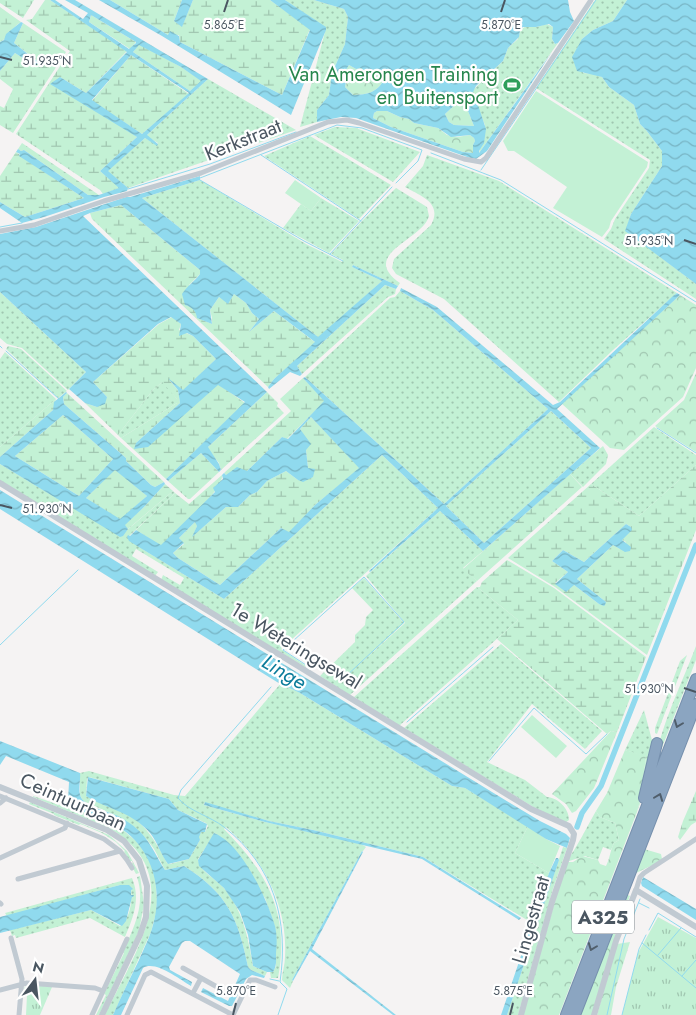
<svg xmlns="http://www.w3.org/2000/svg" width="696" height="1015" font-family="Jost,sans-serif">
<defs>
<pattern id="grass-dots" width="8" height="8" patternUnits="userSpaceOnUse" patternTransform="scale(1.25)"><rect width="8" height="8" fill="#c3f1d5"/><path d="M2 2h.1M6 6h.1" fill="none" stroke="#a0c6b0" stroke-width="1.8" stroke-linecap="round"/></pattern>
<pattern id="forest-crowns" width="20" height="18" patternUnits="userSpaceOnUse" patternTransform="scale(1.25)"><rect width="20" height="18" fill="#c3f1d5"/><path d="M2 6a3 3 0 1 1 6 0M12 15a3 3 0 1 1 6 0" fill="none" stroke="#a0c6b0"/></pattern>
<pattern id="wetland-marsh" width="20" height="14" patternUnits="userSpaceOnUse" patternTransform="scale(1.25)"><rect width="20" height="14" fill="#c3f1d5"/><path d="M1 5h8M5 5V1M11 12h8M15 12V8" fill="none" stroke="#a0c6b0"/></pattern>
<pattern id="park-tufts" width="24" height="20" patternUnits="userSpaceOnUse" patternTransform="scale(1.25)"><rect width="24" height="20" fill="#c3f1d5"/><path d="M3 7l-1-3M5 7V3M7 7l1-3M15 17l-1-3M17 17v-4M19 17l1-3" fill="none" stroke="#a0c6b0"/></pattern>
<pattern id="water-waves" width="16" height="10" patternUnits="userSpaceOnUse" patternTransform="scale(1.25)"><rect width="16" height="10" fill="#90daee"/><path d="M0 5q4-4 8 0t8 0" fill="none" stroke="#78b4c4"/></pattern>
</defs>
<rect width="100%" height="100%" fill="#f5f3f3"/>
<path fill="url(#grass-dots)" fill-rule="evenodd" d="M 285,0 L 314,0 L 344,9 L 348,17 L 345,44 L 332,73 L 329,95 L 317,110 L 317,122 L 300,127 L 326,28 Z
M 595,0 L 627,0 L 613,21 L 593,30 L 582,39 L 583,73 L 596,74 L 602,77 L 609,87 L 634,105 L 640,124 L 646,130 L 662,151 L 662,166 L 631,214 L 626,231 L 696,284 L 696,299 L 604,239 L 611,229 L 615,219 L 649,168 L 650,160 L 536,88 Z
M 547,24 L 553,27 L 552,39 L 555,44 L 558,43 L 479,153 L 485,125 L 472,94 L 472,91 L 503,61 L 508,48 L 518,39 L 521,29 L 527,26 L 536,27 Z
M 208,79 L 296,130 L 128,188 L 107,171 L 145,138 L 157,145 L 158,143 L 146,136 Z
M 335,127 L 356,128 L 420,152 L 393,182 L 314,135 Z
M 310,136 L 391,185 L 359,219 L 264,156 Z
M 427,155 L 499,181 L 677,293 L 613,350 L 559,402 L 444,299 L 396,274 L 392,268 L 394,259 L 431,225 C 443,203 421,196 405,187 L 423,166 Z
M 200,180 L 306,244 L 342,262 L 343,260 L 331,254 L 363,220 L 396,188 L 427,207 L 429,216 C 423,240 358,254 400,283 L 398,286 L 353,265 L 352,267 L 382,281 L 319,338 L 142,198 Z
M 321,198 L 359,221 L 329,253 L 283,228 L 301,204 L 311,211 Z
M 385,285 L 396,289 L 395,294 L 388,297 L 302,374 L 297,366 Z
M 400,291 L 433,310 L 548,409 L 444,504 L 305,377 L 390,298 L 395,297 Z
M 0,292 L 86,372 L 68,390 L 22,348 L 7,344 L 0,338 Z
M 8,346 L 21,349 L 67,391 L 58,398 L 6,349 Z
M 5,352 L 56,399 L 0,447 L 0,359 Z
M 163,381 L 177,399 L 177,403 L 121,438 L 118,435 L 152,391 Z
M 551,411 L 591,448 L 484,543 L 446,506 Z
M 654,427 L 696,455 L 696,465 L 639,516 L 591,484 Z
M 603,446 L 608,455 L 606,464 L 583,487 L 570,474 Z
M 382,455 L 438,508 L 281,649 L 306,666 L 305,667 L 161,580 L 163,575 L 180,585 L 184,578 L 136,549 L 132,556 L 158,572 L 155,576 L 0,481 L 0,464 L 120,536 L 173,491 L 175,493 L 129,536 L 144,550 L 224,599 Z
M 440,511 L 483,551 L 463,568 L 477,581 L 350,695 L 320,676 L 355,642 L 355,635 L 365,625 L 366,617 L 373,610 L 352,588 L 364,578 L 404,623 L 342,680 L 405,623 L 366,576 Z
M 477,587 L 518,620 L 399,726 L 354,697 Z
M 501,644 L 602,731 L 585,749 L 532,704 L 487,762 L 525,780 L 547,797 C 558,798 569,808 569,820 L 565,823 L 543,813 L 404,728 Z
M 696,646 L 696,660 L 654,768 C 660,726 681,686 696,646 Z
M 687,655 L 657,734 L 655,733 L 655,728 L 680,661 Z
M 281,683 L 300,693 L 452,786 L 465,788 L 528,826 L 515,853 L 549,873 L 532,923 L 423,857 L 313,830 L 269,821 L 204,803 L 204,805 L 265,822 L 361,844 L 366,847 L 363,851 L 362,851 L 292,980 L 293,981 L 290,988 L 282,980 C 282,972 285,965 285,957 C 288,906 264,859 226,827 L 224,829 C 268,873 290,915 278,978 L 271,978 L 270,972 L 273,972 L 276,966 L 276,935 L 275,927 L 265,898 L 215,833 L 198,859 C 200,872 215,878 223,887 C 243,910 248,937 253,966 L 267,972 L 265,976 L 251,970 L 248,967 C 238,918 228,894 184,866 L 165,870 C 161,863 158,856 154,849 C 137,823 111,813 83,801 L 80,795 L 80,773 L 89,771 L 174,795 L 185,796 ZM 89,777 L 169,799 L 178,810 L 206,823 L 208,826 L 205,832 L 201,832 L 198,837 L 200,840 L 189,859 L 170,864 L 167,863 C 156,842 145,822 123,812 C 111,806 98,802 86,796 L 87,779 Z
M 644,710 L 653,744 L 644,792 L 637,812 L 641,797 L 646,757 L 625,750 Z
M 33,796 L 66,807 L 68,801 L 71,807 L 109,822 L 124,831 L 136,841 L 144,851 L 151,864 L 155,876 L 157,901 L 156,913 L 151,932 L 113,1015 L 105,1015 C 134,954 191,875 109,828 L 33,797 Z
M 30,802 L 109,835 L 127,851 L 139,873 L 136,874 L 131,865 L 133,863 L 132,861 L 130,861 L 124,852 L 125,851 L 116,842 L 102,833 L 83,825 L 80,824 L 79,825 L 54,815 L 54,814 L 29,804 Z
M 596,811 L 600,817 L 615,823 L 619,840 L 614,843 L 611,850 L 603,847 L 598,860 L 585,856 L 566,862 C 578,846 586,828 596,811 Z
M 563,847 L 567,848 L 552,892 L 518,1015 L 507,1015 Z
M 140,876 L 144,904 L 139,931 L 99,1015 L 96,1015 L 106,995 L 104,994 L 124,953 L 123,952 C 134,927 146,904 137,877 Z
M 132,878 C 141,899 133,918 125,937 L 90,918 L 16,938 L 15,935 L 12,936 L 10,930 L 91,910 L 120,926 C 131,917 132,901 131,888 L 120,885 L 7,916 L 5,913 Z"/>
<path fill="url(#forest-crowns)" d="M 349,65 L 356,69 L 361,68 C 368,75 376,72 385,76 C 380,92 367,95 353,95 L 345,87 L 346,82 L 344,73 Z
M 459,101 L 466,106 L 474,126 L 454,125 L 449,122 L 445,114 Z
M 377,111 L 387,111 L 400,117 L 409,119 L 414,123 L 438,128 L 447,135 L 457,137 L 470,135 L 474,138 L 475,141 L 473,145 L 473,153 L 463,152 L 391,127 L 373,118 L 374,113 Z
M 680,295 L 696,305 L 696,368 L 683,397 L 624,450 L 610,448 L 561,403 Z
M 696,373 L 696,452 L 655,426 L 684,400 Z
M 611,731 L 617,732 L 594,788 L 576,811 L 572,813 L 566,804 L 552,794 Z
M 625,750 L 646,756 L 641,797 L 637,812 L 559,1015 L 523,1015 L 566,862 L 573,862 L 582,856 L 598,860 L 600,864 L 606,866 C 610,858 610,851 614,843 L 619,840 L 615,823 L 600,817 L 596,811 L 607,793 Z
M 644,849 L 661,854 L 662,859 L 657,863 L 634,874 Z
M 626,894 L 630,896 L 619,923 L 592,1015 L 580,1015 Z
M 630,942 L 616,987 L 611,1015 L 597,1015 L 617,944 Z"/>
<path fill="url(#wetland-marsh)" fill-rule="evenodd" d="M 0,0 L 34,0 L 23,18 L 0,3 Z
M 45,0 L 50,0 L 127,51 L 86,93 L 60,77 L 137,137 L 100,171 L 120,188 L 103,194 L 100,190 L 16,134 L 70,51 L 26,20 L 32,19 Z
M 110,0 L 182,0 L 174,21 L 182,26 L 193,0 L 270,0 L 310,29 L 282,95 L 180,42 L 179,35 L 168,35 Z
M 0,7 L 21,22 C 12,27 9,38 0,42 Z
M 91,15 L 136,42 L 130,49 L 89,22 Z
M 23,23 L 66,52 L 13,133 L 0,125 L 0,106 L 4,108 L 13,89 L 0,79 L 0,71 L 15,53 L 32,64 L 41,64 L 14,43 Z
M 139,44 L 181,67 L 202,81 L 190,91 L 133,52 Z
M 131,55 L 189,94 L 142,134 L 92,101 Z
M 22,143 L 99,195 L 88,195 L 24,150 L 21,151 L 18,149 Z
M 16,152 L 20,155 L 20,156 L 84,198 L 25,217 L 0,202 L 0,176 Z
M 121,205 L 200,270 L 200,274 L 189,285 L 190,306 L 197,313 L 198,318 L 212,324 L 212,318 L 210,310 L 219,297 L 228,303 L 234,294 L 246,303 L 252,313 L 259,319 L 249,332 L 274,311 L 316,343 L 274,379 L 268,387 L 92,219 L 90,213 Z
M 172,317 L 181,324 L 179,330 L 193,336 L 216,359 L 183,391 L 170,381 L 178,390 L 180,403 L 136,443 L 196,403 L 218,384 L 245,403 L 166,479 L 121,438 L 177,403 L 177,399 L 162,382 L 152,391 L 118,435 L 85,403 L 97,407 L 107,397 L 93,382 L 159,324 Z
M 303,378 L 325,401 L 287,439 L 282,437 L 247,471 L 226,475 L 224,473 L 291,411 L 280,399 Z
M 267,392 L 278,403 L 277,406 L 284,413 L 221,470 L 219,463 L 207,448 Z
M 67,393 L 164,482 L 155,487 L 151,485 L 126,461 L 126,458 L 64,404 L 63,397 Z
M 56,399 L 53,410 L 0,457 L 0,447 Z
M 63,415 L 113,459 L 79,496 L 15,456 Z
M 311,417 L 360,468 L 315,505 L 289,533 L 281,528 L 220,585 L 178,558 L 173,553 L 184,544 L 179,538 L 196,521 L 197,526 L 193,536 L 226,507 L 238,507 L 250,495 L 257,492 L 267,481 L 286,471 L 298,480 L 308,468 L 306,450 L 300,429 Z
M 201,453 L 219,472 L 190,499 L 188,499 L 168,481 Z
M 696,465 L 696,530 L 647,655 L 555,587 L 508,558 L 591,484 L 639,516 ZM 626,524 L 631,527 L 622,540 L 626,542 L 620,549 L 613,545 L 577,579 L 606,602 L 599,604 L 574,585 L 555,583 L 568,572 L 552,561 L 563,550 L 584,562 Z
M 115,469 L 147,496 L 120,520 L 86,498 Z
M 570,474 L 582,487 L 477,581 L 463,569 Z
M 222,475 C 224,490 174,534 161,546 L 136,530 L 175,493 L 189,504 Z
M 165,484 L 173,491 L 128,529 L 124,525 L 144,507 Z
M 507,560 L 554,588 L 646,657 L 617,732 L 611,731 L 607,734 L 497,639 L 518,620 L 477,587 L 480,587 L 482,582 Z
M 696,791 L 696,822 L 691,825 L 680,840 L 678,837 L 683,821 Z"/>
<path fill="url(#park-tufts)" d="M 658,917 L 696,938 L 696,1015 L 622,1015 L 638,953 Z
M 29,984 L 52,987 L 40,1015 L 26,1015 L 27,995 L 24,994 L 24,988 Z"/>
<path fill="#c3f1d5" d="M 536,91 L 648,162 L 647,167 L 611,221 L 609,228 L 602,237 L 553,208 L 567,187 L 514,151 L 508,151 L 503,141 Z
M 295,180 L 321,198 L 311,211 L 285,193 Z
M 532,715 L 567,746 L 556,758 L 521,727 Z
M 528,826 L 546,839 L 560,846 L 549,873 L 515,853 Z"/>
<path fill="url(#water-waves)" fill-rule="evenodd" d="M 50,0 L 55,0 L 83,19 L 88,13 L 65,0 L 75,0 L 208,79 L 147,135 L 158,144 L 157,146 L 145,138 L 108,171 L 128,188 L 127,191 L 104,197 L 44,217 L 22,223 L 0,208 L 0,202 L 25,217 L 84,198 L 19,156 L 20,154 L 16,152 L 18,149 L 21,151 L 24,150 L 88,195 L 99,195 L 119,188 L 100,171 L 137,137 L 50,84 L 60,77 L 86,93 L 127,52 ZM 91,15 L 136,42 L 136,43 L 129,49 L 89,22 ZM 139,45 L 181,67 L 201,81 L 190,91 L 133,52 ZM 131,55 L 189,93 L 142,134 L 92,100 Z
M 99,0 L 110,0 L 168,35 L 170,31 L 179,36 L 180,42 L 282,95 L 310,30 L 270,0 L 285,0 L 326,27 L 326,30 L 291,115 L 162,36 Z
M 182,0 L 193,0 L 182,27 L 174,21 Z
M 314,0 L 568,0 L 570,12 L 574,21 L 558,43 L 555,44 L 552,39 L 553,27 L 549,24 L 536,27 L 523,27 L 520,31 L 519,37 L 508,48 L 503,61 L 476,86 L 472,94 L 479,108 L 486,129 L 484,143 L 479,151 L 479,153 L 552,52 L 487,151 L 476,159 L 470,158 L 356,118 L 341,117 L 317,122 L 317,110 L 329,95 L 332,73 L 345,44 L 348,17 L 344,9 ZM 349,65 L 356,69 L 361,68 C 370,76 375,70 385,76 C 380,92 367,95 353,95 L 345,87 L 346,82 L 344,73 ZM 459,101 L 466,106 L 474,126 L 454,125 L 449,122 L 445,114 ZM 377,111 L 387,111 L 400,117 L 409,119 L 414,123 L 438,128 L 451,137 L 470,135 L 474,138 L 475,141 L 473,145 L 473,153 L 463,152 L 391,127 L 373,118 L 374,113 Z
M 627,0 L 696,0 L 696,284 L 625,231 L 631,214 L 662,166 L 662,151 L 646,130 L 640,124 L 634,105 L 609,87 L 602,77 L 577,71 L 572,57 L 582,39 L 593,30 L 613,21 Z
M 21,22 L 23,23 L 14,43 L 43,66 L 37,63 L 36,65 L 32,64 L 15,53 L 0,71 L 0,42 L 4,40 L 6,34 Z
M 200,176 L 200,180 L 142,198 L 318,337 L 382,281 L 352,267 L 353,265 L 398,286 L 396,289 L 385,285 L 297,366 L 302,374 L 300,376 L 290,372 L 269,389 L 268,387 L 274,379 L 315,342 L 274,311 L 249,332 L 259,319 L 252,313 L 246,303 L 234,294 L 228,304 L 219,297 L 210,310 L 212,324 L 197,318 C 196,311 192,307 185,305 L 182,294 C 187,286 195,281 200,274 L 200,270 L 121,205 L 90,213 L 83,216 L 267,392 L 208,447 L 219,464 L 221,470 L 219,472 L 201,453 L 168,481 L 166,479 L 245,402 L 218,385 L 148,447 L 134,449 L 136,443 L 180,403 L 178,390 L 168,378 L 183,390 L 216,359 L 193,336 L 187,333 L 179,336 L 181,324 L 171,317 L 158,324 L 93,382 L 107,397 L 105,404 L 97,407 L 85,403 L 69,389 L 86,372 L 0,292 L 0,234 L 36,227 L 126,197 L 130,197 Z
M 401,288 L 437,307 L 553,405 L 560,402 L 673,296 L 677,293 L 680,295 L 557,409 L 600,448 L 483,551 L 440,511 L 370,572 L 369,571 L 438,508 L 382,455 L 224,599 L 129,541 L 127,537 L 128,535 L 130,536 L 136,530 L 161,545 L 215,492 L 213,488 L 223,479 L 222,475 L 224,473 L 226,475 L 237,467 L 247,471 L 282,437 L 288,439 L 324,401 L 303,378 L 305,377 L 444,504 L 548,409 L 433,310 L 400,291 ZM 551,411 L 591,448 L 484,543 L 446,506 ZM 311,417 L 359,468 L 315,505 L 289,532 L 281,528 L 220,585 L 178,558 L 173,553 L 184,543 L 179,538 L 195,522 L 197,526 L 192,537 L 226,507 L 238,507 L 250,495 L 257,492 L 267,481 L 286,471 L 298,480 L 303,482 L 313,477 L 315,469 L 308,468 L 306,450 L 311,444 L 300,429 Z
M 66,392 L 67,393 L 63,397 L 64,404 L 126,458 L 126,461 L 151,485 L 155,487 L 164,482 L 165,484 L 144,507 L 125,525 L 128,529 L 123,536 L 120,537 L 0,464 L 0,457 L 53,410 L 54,402 ZM 63,415 L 113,459 L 79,496 L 15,456 ZM 115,470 L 147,496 L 120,519 L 86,498 Z
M 0,490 L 492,792 L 540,821 L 566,834 L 570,838 L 567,848 L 546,839 L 465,788 L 452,786 L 300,693 L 277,682 L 0,509 Z
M 626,524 L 631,527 L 632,530 L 622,540 L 631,547 L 630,551 L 625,552 L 613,545 L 577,579 L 606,602 L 605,605 L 604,606 L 599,604 L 574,585 L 566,592 L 555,584 L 568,572 L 552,561 L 563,550 L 584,562 Z
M 0,741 L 80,773 C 81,780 77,793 82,799 C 87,807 111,812 120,817 C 148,833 150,846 165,870 L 184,866 C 228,894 238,918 248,967 L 251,970 L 265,976 L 264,978 L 252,975 L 246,979 L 232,1006 L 229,1006 L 201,992 L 203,988 L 228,1001 L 240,974 L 190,941 L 185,941 L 182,943 L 169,967 L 170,970 L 192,982 L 191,986 C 179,979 155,960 143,968 L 121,1015 L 113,1015 C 121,997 130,978 139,960 C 144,948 150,937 153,925 C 163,890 153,851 123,830 C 107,819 88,814 71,807 L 68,801 L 69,782 L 6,756 L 0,765 Z
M 88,777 L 169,799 L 178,810 L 207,824 L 205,832 L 201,832 L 199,837 L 200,840 L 189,859 L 168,864 C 161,855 158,843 150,833 C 131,811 108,810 86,796 Z
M 205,802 L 269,821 L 313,830 L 423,857 L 521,918 L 519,920 L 422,859 L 265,822 L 204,805 Z
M 214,833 C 242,844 267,899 275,926 C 277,934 277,944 276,953 C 276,960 277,966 273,972 L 267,972 L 253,966 L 248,935 L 240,912 L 224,888 L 199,866 L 198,860 Z
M 362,851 L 363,852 L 312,949 L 396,1015 L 393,1015 L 310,951 L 293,981 L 292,980 Z
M 556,858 L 558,858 L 559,860 L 507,1015 L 501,1015 L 549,873 Z
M 643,877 L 696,909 L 696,920 L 642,886 L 641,883 Z
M 120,885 L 129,885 L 133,889 L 131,890 L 131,895 L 134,895 L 133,897 L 132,897 L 126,921 L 122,926 L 91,910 L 0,933 L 0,917 Z"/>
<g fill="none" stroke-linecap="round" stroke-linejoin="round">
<path stroke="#90daee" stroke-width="1" d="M 431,153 L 501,180 L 696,302
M 261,155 L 361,221
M 481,170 L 596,0
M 200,178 L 337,125 L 362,128 L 422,150 L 418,161 L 396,183
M 200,180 L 304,241 L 343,261
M 128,189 L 210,164 L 296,132
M 0,227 L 22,223
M 330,254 L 392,187
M 0,346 L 2,348
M 6,351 L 59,399
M 657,428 L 696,453
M 0,645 L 78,570
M 306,665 L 283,650 L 364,577 L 404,622 L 343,679
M 271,687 L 181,790 L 178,798 C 188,811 210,816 224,827 C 274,866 289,920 280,982 L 287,989 L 278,1015
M 407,722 L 493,647
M 489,761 L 534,708 L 586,754 L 607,734
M 639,903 L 649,908
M 649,930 L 658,913 L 696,937
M 642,943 L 696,988
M 658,955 L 681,928
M 682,976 L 696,960
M 270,979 L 279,981
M 607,1015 L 624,939 L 640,899
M 622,1015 L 639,949 L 646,935"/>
<path stroke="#90daee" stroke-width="5.5" d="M 577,827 L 582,813 L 601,786 L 696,545"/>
<g stroke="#7690ad" stroke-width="12">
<path id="motorway" d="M 644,798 L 657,743
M 566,1015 L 696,679
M 575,1015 L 696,704"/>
</g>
<path stroke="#c1cad2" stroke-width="5" d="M 0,231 L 34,225 L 104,201 L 201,173 L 328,122 L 347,120 L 359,123 L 464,159 L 481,162 L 486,158 L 591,0
M 0,796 L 104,839 L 120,851 L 127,860 L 132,868
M 0,803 L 6,798
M 0,858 L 65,828 L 67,823
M 18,879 L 120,851
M 636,890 L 640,877 L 644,873 L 696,839
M 0,903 L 1,904
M 11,938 L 22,979 L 19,1015
M 183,968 L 219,988
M 0,990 L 27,983 L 95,988 L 103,991
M 193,993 L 201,978
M 92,1015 L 127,939
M 127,1015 L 145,975 L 151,972 L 233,1015
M 233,1015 L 250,980 L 256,980 L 275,987"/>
<path stroke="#c1cad2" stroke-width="6" d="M 0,483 L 531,809 L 569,826 L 574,834 L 573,840 L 552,902 L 521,1015
M 0,787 L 107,830 L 124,841 L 139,860 L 147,886 L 146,917 L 140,935 L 102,1015
M 594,1015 L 616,941 L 636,890 L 696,927"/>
<use href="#motorway" stroke="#8ba5c1" stroke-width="10"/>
</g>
<defs><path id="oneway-chevron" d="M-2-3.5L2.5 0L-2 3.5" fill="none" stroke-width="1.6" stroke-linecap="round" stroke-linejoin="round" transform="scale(1.25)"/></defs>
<g stroke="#505e6b">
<use href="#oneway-chevron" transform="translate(678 724) rotate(111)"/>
<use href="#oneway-chevron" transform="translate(659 797) rotate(-69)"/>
<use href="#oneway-chevron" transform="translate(592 947) rotate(111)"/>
</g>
<path fill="none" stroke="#4a5661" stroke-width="2" d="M 224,12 L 228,0M 501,12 L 505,0M 0,57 L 12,60M 684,240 L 696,244M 0,505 L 12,508M 684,688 L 696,692M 233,1015 L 236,1003M 510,1015 L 513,1003"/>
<defs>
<g id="stadium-bare" transform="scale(1.35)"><path d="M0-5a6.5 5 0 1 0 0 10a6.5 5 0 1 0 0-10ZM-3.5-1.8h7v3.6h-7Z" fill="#2e9e5b" stroke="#fff" stroke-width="2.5" paint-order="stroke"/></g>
</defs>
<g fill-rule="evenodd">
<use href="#stadium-bare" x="512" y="85"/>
</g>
<g text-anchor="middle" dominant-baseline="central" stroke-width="4.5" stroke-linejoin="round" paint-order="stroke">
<rect fill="#fff" stroke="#808990" stroke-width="1" x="572" y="900.5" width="62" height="33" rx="4"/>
<g font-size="19" font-weight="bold" fill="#4a5661">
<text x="603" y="917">A325</text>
</g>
<g font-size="20" fill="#27864d" stroke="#fff" text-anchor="end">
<text x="498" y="74">Van Amerongen Training<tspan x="498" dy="23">en Buitensport</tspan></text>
</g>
<g font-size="20" fill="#4a5661" stroke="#fff">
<text transform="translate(243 140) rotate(-22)">Kerkstraat</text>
<text transform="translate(296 646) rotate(31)">1e Weteringsewal</text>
<text transform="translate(73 802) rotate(24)">Ceintuurbaan</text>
<text transform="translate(531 920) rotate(-74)">Lingestraat</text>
</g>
<g font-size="21" font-style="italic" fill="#0c7c9b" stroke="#fff">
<text transform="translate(284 672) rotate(31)">Linge</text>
</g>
</g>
<g font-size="12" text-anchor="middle" fill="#4a5661" stroke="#fff" stroke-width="4.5" stroke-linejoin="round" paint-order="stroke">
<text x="224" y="29">5.865°E</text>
<text x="501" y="29">5.870°E</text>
<text x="47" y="65">51.935°N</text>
<text x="649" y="245">51.935°N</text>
<text x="47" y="513">51.930°N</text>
<text x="649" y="693">51.930°N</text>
<text x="236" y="995">5.870°E</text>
<text x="513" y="995">5.875°E</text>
</g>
<g transform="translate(35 980) rotate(15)" stroke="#ffffff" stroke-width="4" paint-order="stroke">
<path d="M0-4L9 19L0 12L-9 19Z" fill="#4a5661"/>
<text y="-8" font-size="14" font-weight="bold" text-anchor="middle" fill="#4a5661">N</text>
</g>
</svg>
